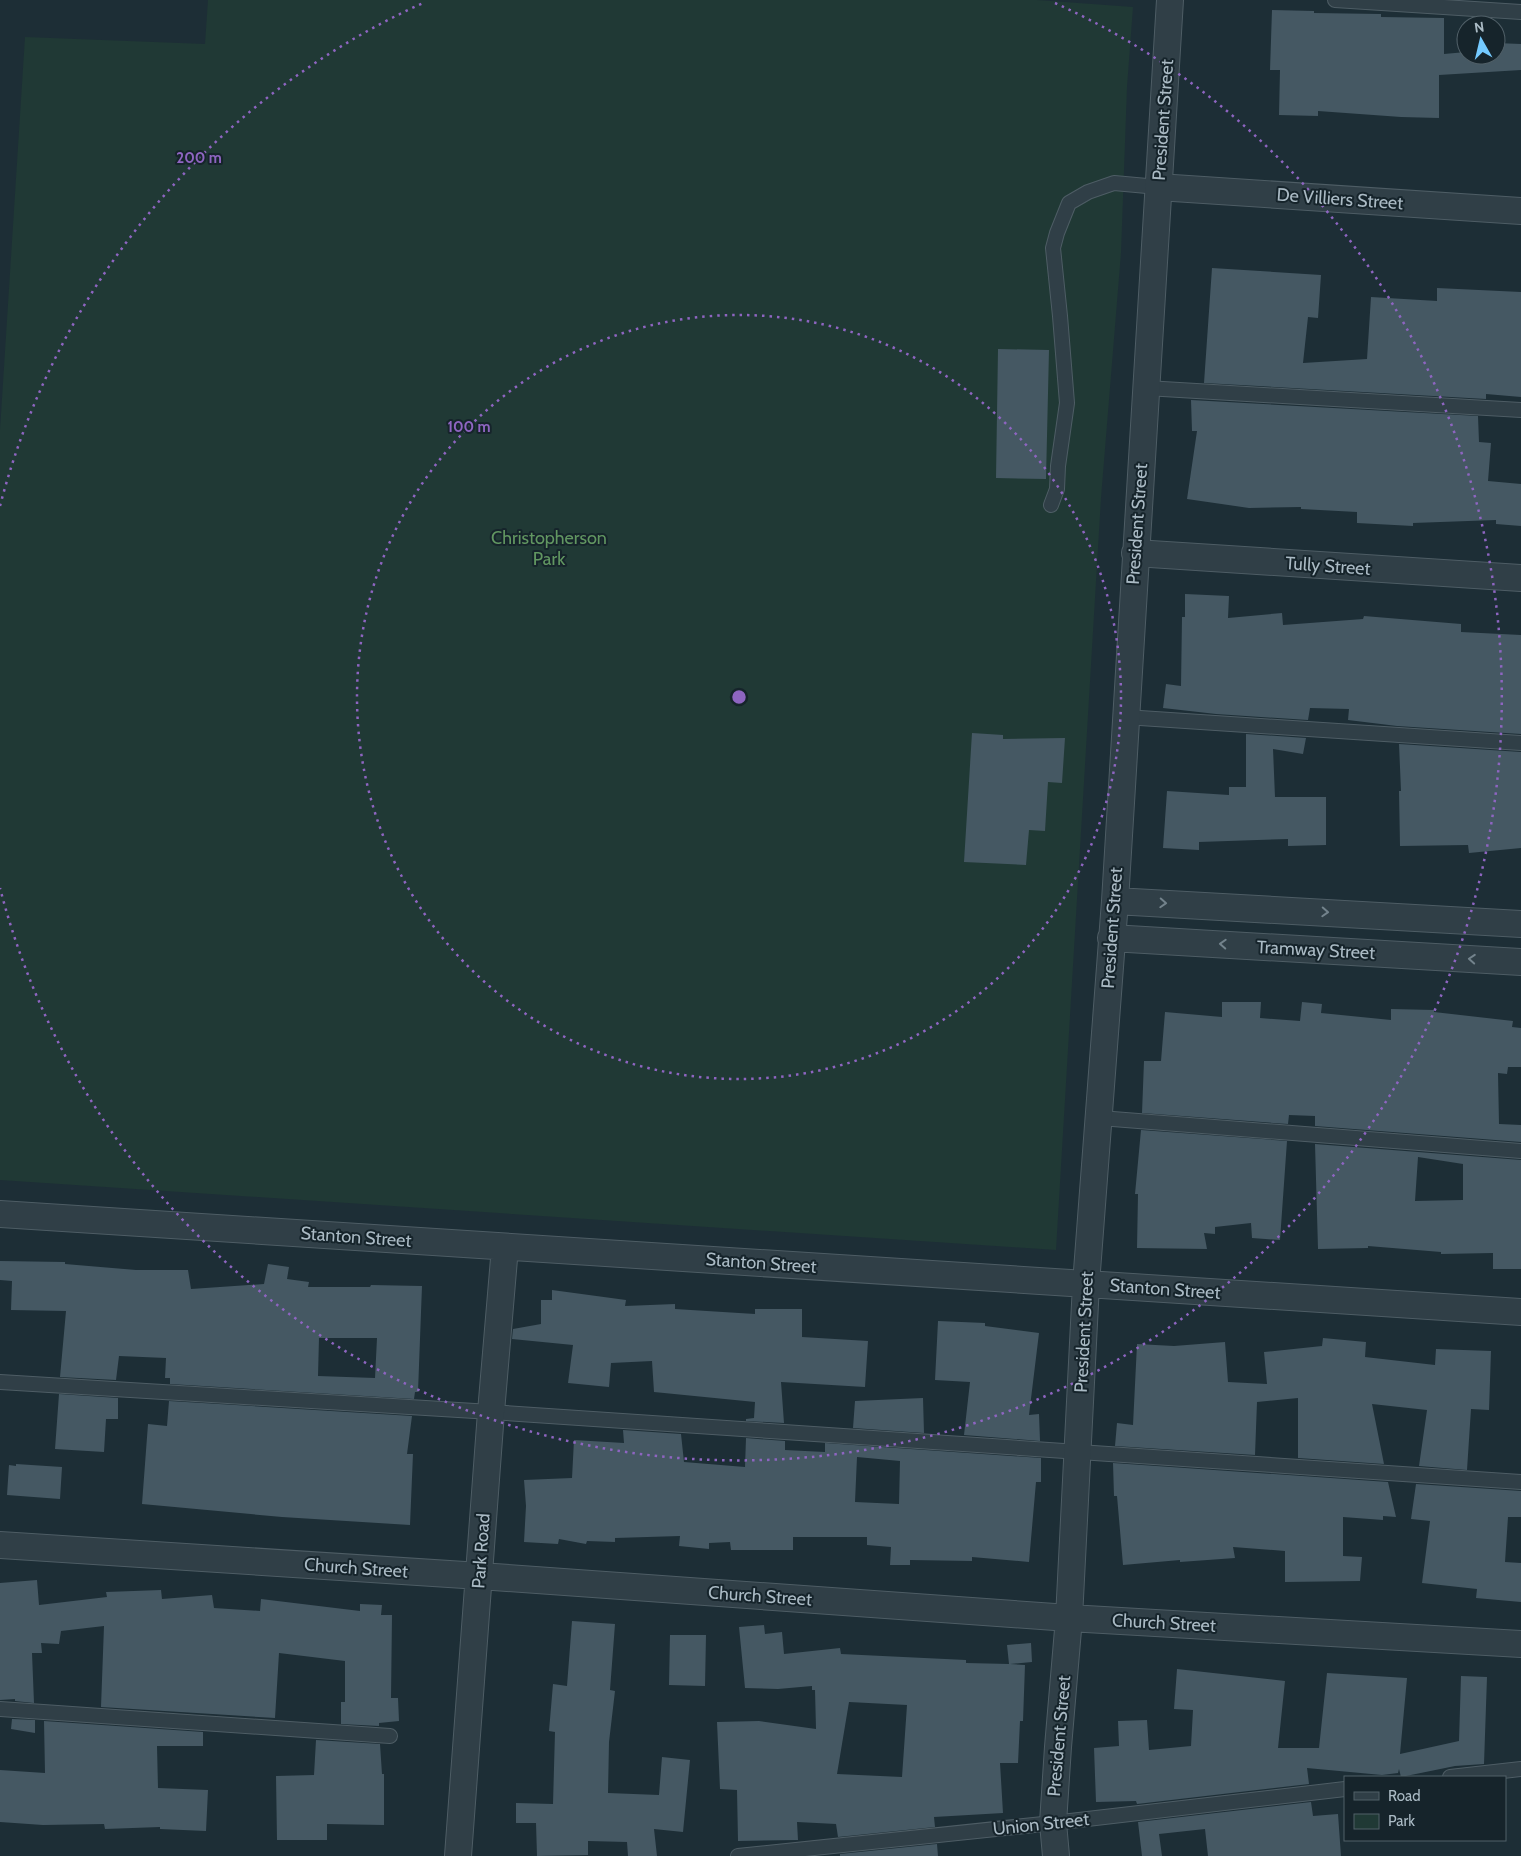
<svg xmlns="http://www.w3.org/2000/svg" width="1521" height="1856" font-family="Cabin,sans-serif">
<rect width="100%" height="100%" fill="#1d2e36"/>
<path fill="#203935" d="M 208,0 L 1037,0 L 1133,7 L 1127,87 L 1121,253 L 1101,498 L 1056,1250 L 0,1180 L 0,430 L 25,37 L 205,44 Z"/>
<path fill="#455863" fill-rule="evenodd" d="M 1272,10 L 1314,11 L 1314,13 L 1381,14 L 1381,17 L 1444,18 L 1444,54 L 1466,52 L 1466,55 L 1496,55 L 1496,43 L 1521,44 L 1521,70 L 1439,75 L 1439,118 L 1401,117 L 1318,111 L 1318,116 L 1279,115 L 1280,70 L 1270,70 Z
M 1212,268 L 1321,275 L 1318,318 L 1308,317 L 1303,363 L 1367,359 L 1371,297 L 1437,301 L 1437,288 L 1521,292 L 1521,397 L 1486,394 L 1486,399 L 1204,383 Z
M 998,349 L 1049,350 L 1046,479 L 996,478 Z
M 1191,400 L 1478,416 L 1479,442 L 1491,443 L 1488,481 L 1521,484 L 1521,526 L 1496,524 L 1496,520 L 1413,523 L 1413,526 L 1357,523 L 1357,512 L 1301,509 L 1301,507 L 1249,508 L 1187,499 L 1197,431 L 1192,431 Z
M 1185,594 L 1229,596 L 1228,618 L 1282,613 L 1283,625 L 1363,619 L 1364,616 L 1461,624 L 1461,632 L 1521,635 L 1521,734 L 1397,726 L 1348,720 L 1349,709 L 1310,708 L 1308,720 L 1216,714 L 1163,708 L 1166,684 L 1181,686 L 1182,617 L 1185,617 Z
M 972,733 L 1003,735 L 1003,739 L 1065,738 L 1062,783 L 1048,782 L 1045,831 L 1029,830 L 1026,865 L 964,862 Z
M 1246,734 L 1306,738 L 1303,754 L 1273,749 L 1275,797 L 1326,797 L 1326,845 L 1288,846 L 1288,839 L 1199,842 L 1199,850 L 1163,848 L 1167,791 L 1229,795 L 1229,787 L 1246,787 Z
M 1399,744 L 1521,752 L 1521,848 L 1469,853 L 1468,845 L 1400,846 L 1399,791 L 1401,791 Z
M 1222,1002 L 1261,1002 L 1260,1018 L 1300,1021 L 1302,1002 L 1322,1004 L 1321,1013 L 1391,1020 L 1391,1009 L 1434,1010 L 1434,1012 L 1513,1021 L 1512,1027 L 1521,1028 L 1521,1067 L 1508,1067 L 1507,1074 L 1498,1073 L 1499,1124 L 1521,1125 L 1521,1142 L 1315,1126 L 1315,1116 L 1289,1115 L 1288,1124 L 1142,1113 L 1144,1061 L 1161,1061 L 1165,1012 L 1222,1017 Z
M 1141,1130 L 1287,1141 L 1280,1240 L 1252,1238 L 1251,1223 L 1215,1227 L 1215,1234 L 1204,1233 L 1207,1249 L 1137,1248 L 1138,1194 L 1135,1194 Z
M 1315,1144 L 1521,1160 L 1521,1269 L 1493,1269 L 1493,1253 L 1441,1254 L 1441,1252 L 1368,1246 L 1368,1248 L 1318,1249 ZM 1418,1157 L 1463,1164 L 1463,1200 L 1415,1201 Z
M 0,1261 L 65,1262 L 65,1264 L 136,1270 L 188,1270 L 191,1289 L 264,1284 L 268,1264 L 289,1267 L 287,1279 L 309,1282 L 308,1287 L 370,1287 L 371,1285 L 422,1286 L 418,1392 L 415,1392 L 414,1399 L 170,1384 L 170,1378 L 165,1378 L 166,1358 L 119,1356 L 116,1380 L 60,1377 L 66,1311 L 11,1310 L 12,1281 L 0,1280 ZM 319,1338 L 377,1338 L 375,1378 L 318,1376 Z
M 552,1290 L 626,1300 L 625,1306 L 675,1304 L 675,1309 L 755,1314 L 755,1309 L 802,1309 L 802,1337 L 868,1341 L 865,1387 L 781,1382 L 784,1423 L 746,1421 L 746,1419 L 754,1418 L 755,1402 L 654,1392 L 652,1361 L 611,1363 L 609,1387 L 568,1383 L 573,1345 L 512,1339 L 513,1329 L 541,1324 L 541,1300 L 552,1300 Z
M 938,1321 L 985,1323 L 985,1326 L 1039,1333 L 1029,1415 L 1039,1414 L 1040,1441 L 964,1435 L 970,1382 L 935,1380 Z
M 1323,1338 L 1366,1342 L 1365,1357 L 1435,1365 L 1436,1349 L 1491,1351 L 1489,1410 L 1471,1409 L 1467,1470 L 1419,1466 L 1427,1410 L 1372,1404 L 1384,1464 L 1298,1458 L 1298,1398 L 1257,1402 L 1255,1455 L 1115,1446 L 1117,1423 L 1133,1425 L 1137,1344 L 1174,1346 L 1225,1342 L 1228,1382 L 1267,1384 L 1264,1352 L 1322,1346 Z
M 59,1394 L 118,1398 L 118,1419 L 106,1419 L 104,1452 L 55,1449 Z
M 923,1398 L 924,1433 L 853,1428 L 855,1401 Z
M 169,1401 L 412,1416 L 407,1454 L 413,1454 L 410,1525 L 282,1517 L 142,1504 L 148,1424 L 167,1426 Z
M 623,1430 L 681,1434 L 684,1462 L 745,1467 L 746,1438 L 785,1441 L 785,1450 L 825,1452 L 825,1443 L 1041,1458 L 1041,1482 L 1036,1482 L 1029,1562 L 972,1557 L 972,1561 L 910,1560 L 910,1565 L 890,1565 L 891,1547 L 867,1545 L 867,1537 L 793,1537 L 793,1550 L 731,1550 L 730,1542 L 709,1543 L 709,1549 L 679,1546 L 680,1536 L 615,1538 L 615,1542 L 587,1541 L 586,1544 L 559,1539 L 558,1544 L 524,1542 L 526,1506 L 524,1480 L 572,1478 L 574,1440 L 624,1443 ZM 857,1457 L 900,1461 L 899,1504 L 855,1502 Z
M 1113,1463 L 1388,1482 L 1396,1517 L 1383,1516 L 1383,1520 L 1343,1517 L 1343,1556 L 1362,1557 L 1360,1581 L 1285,1582 L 1285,1551 L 1233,1547 L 1235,1558 L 1180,1562 L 1180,1560 L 1123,1565 L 1117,1496 L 1114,1496 Z
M 16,1464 L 62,1467 L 60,1499 L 7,1495 L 9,1465 L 16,1466 Z
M 1416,1484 L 1521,1491 L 1521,1517 L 1508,1517 L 1505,1562 L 1521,1563 L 1521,1602 L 1476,1598 L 1477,1589 L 1422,1583 L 1430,1521 L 1411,1519 Z
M 37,1580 L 39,1605 L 107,1597 L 106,1592 L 161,1590 L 162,1599 L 212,1595 L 214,1608 L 260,1611 L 261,1599 L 360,1611 L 360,1604 L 382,1605 L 381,1615 L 392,1615 L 391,1698 L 398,1698 L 399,1721 L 379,1723 L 379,1726 L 341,1724 L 341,1702 L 345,1702 L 345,1661 L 279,1653 L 275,1718 L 101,1707 L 104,1626 L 61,1631 L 59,1644 L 41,1643 L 42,1653 L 32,1653 L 34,1703 L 15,1701 L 15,1699 L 0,1700 L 0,1583 Z
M 572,1621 L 615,1624 L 610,1690 L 615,1691 L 609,1742 L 608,1793 L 659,1795 L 662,1757 L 690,1760 L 683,1832 L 654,1829 L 657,1856 L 628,1856 L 627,1842 L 588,1841 L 588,1855 L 537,1856 L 536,1823 L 516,1823 L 516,1803 L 553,1804 L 555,1732 L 549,1731 L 553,1684 L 567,1686 Z
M 764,1625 L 765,1634 L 782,1632 L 784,1654 L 840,1648 L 841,1654 L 966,1660 L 966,1663 L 1009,1664 L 1007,1645 L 1031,1643 L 1032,1662 L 1010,1664 L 1025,1665 L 1023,1721 L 1020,1721 L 1018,1763 L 1000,1763 L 1003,1813 L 934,1817 L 935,1827 L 838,1837 L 836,1824 L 797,1822 L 798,1840 L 738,1841 L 737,1790 L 720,1789 L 717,1722 L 759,1721 L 816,1729 L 815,1690 L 812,1690 L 812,1686 L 778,1689 L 745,1688 L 739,1627 ZM 849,1702 L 907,1705 L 902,1777 L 837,1774 Z
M 670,1635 L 706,1635 L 705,1686 L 669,1685 Z
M 1177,1669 L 1285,1681 L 1278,1748 L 1319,1748 L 1327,1673 L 1407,1678 L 1400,1754 L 1459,1741 L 1461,1676 L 1487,1677 L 1484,1764 L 1455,1766 L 1401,1777 L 1399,1769 L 1398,1773 L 1382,1775 L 1307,1768 L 1309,1784 L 1137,1804 L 1136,1801 L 1096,1802 L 1094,1748 L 1119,1746 L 1118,1721 L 1147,1720 L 1149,1750 L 1191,1746 L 1193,1710 L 1174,1709 Z
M 12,1719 L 35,1720 L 35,1733 L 11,1729 Z
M 44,1721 L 203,1732 L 203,1746 L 157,1746 L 158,1788 L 208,1790 L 206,1831 L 160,1829 L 160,1827 L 105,1829 L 104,1824 L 43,1825 L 0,1822 L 0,1770 L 45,1773 Z
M 316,1740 L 380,1744 L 382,1774 L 384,1774 L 384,1825 L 327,1824 L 327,1840 L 277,1840 L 276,1776 L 314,1775 Z
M 1311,1802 L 1313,1816 L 1338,1814 L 1341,1856 L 1208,1856 L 1205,1829 L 1159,1834 L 1162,1856 L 1142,1856 L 1138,1822 Z
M 937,1844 L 938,1856 L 840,1856 L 840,1854 Z"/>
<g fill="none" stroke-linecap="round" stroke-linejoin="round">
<g stroke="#4e5d65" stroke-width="16">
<path id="service" d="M 1335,0 L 1521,12
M 1146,388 L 1521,410
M 1051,505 L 1057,489 L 1058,466 L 1067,403 L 1060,316 L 1053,248 L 1057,233 L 1069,203 L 1088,192 L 1114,183 L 1158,187
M 1125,717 L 1521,743
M 1100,1118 L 1521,1151
M 0,1382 L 491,1412 L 1521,1482
M 0,1709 L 390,1736
M 1450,1777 L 1521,1769
M 738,1856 L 1053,1823 L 1345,1789"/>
</g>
<g stroke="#4e5d65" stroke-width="28">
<path id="minor" d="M 1158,187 L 1521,211
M 1135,553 L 1521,578
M 1115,901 L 1521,924
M 1111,938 L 1521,962
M 0,1214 L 1521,1312
M 0,1545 L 480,1576 L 1069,1618 L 1521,1644
M 458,1856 L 491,1412 L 505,1247
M 1056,1856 L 1053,1823 L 1058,1747 L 1069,1618 L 1086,1284 L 1115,901 L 1170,0"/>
</g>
<use href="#service" stroke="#303f47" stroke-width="14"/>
<use href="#minor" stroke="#303f47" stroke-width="26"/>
</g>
<defs><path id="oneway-chevron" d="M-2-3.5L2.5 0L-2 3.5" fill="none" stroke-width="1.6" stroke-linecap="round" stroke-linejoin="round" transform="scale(1.25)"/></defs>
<g stroke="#73838c">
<use href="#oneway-chevron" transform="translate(1163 903) rotate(3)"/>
<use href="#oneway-chevron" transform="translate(1325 912) rotate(3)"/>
<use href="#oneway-chevron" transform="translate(1223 944) rotate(-177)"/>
<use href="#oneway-chevron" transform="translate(1472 959) rotate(-176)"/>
</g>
<g fill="none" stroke="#8e65c1" stroke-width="2.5" stroke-dasharray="2.5 5">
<circle cx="739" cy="697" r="382"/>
<path d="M0 506A763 763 0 0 1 423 3M1055 3A763 763 0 1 1 0 888"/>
</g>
<g text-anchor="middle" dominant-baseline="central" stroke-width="4" stroke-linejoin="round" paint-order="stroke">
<g font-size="18" fill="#aabac4" stroke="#16242b">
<text transform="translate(1163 120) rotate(-86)">President Street</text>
<text transform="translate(1340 199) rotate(4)">De Villiers Street</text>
<text transform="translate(1137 524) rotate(-86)">President Street</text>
<text transform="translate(1328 566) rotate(4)">Tully Street</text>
<text transform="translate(1112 928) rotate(-86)">President Street</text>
<text transform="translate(1316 950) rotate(3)">Tramway Street</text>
<text transform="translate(356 1237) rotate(4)">Stanton Street</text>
<text transform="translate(761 1263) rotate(4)">Stanton Street</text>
<text transform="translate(1165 1289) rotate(4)">Stanton Street</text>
<text transform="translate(1084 1332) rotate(-87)">President Street</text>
<text transform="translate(481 1551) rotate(-86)">Park Road</text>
<text transform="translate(356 1568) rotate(4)">Church Street</text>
<text transform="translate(760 1596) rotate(4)">Church Street</text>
<text transform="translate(1164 1623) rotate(3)">Church Street</text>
<text transform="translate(1059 1736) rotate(-85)">President Street</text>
<text transform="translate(1041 1824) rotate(-6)">Union Street</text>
</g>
<g font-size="18" fill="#619661" stroke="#16242b">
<text x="549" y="538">Christopherson<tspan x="549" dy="21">Park</tspan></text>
</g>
</g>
<circle cx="739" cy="697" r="8" fill="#8e65c1" stroke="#16242b" stroke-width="2.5"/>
<g font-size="15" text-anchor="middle" font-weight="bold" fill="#8e65c1" stroke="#16242b" stroke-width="4" stroke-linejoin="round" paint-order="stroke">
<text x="199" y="163">200 m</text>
<text x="469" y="432">100 m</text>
</g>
<rect x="1344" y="1776" width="162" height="65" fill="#16242b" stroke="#516068"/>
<rect x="1354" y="1792" width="25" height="8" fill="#303f47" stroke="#516068"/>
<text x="1388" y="1801" font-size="15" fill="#aabac4">Road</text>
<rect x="1354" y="1814" width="25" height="15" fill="#203935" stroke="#516068"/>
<text x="1388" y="1826" font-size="15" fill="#aabac4">Park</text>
<g transform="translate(1481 40) rotate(352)"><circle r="24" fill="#16242b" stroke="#516068"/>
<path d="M0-4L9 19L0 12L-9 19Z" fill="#74caff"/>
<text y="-8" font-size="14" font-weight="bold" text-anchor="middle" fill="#aabac4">N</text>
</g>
</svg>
